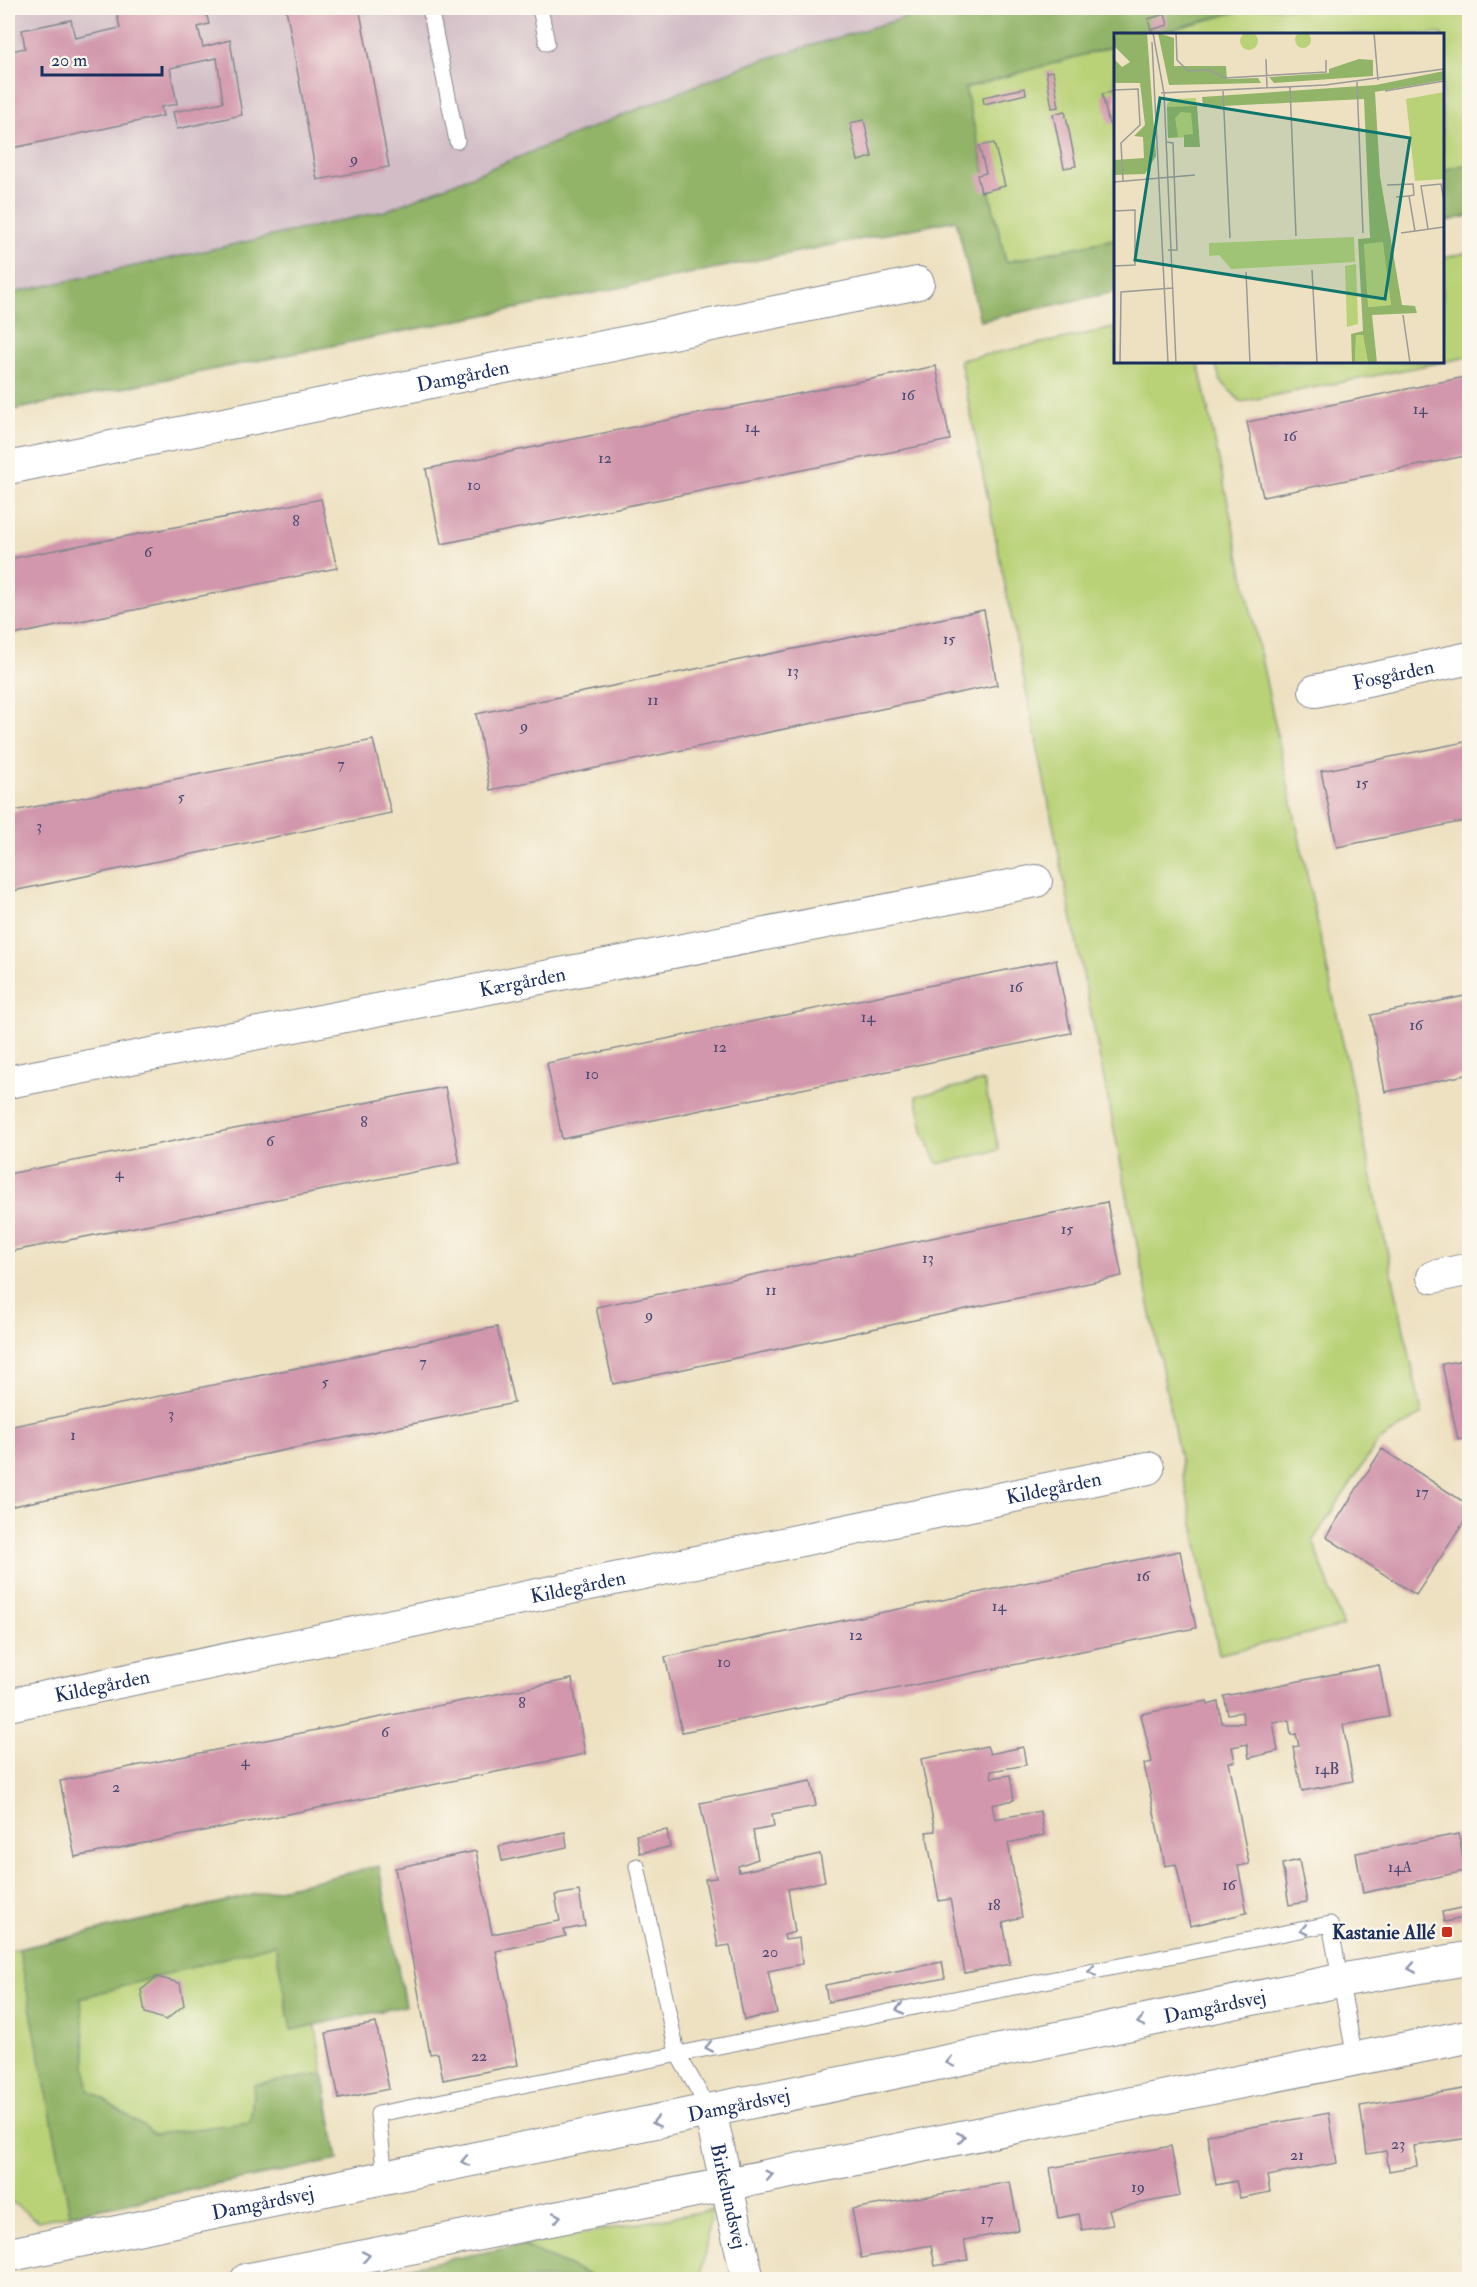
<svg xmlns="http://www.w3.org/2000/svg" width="1477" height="2287" font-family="'IM FELL Double Pica',serif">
<rect width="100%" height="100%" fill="#fbf7ec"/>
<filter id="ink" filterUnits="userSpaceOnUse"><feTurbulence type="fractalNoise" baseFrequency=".0167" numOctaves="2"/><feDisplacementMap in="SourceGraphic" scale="12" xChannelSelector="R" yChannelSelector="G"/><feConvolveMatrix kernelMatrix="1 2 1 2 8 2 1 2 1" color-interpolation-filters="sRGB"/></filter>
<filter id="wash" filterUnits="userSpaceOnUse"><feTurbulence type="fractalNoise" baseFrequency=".008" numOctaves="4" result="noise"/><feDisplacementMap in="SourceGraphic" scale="24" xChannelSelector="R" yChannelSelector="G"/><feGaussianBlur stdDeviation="1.35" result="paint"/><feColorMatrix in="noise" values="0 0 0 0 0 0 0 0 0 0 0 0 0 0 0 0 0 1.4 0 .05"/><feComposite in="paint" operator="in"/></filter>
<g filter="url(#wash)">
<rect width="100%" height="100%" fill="#eee1c1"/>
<path fill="#d2bdc6" d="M 8,8 L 937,8 L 749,64 L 385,211 L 8,294 Z"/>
<path fill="#b9d277" stroke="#6a806a" stroke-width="1.5" d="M 1251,8 L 1469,8 L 1469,164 L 1443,170 L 1442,34 L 1155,34 Z
M 1115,46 L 1115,239 L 1006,262 L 965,88 Z
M 1469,252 L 1469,357 L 1241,402 L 1220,380 L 1215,362 L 1442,362 L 1443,258 Z
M 1115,328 L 1116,362 L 1198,362 L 1422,1414 L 1378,1442 L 1313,1540 L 1343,1626 L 1219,1654 L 960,360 Z
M 984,1081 L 999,1150 L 938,1164 L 924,1134 L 916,1096 Z
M 292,1886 L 338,2160 L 38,2221 L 8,2199 L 8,1951 Z
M 711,2210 L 701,2279 L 598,2279 L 521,2245 Z"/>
<path fill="#92b468" stroke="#567263" stroke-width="1.5" d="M 937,8 L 1251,8 L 1155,34 L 1116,34 L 1115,46 L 965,88 L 1006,262 L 1115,239 L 1115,292 L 980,321 L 956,220 L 8,411 L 8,294 L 385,211 L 749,64 Z
M 1469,164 L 1469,216 L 1443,222 L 1443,170 Z
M 379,1866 L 405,2006 L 291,2030 L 275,1944 L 81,1998 L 88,2089 L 155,2134 L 250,2122 L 254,2085 L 323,2074 L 338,2160 L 70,2214 L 19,1949 Z
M 521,2245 L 598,2279 L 351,2279 Z"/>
<g id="blocks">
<path fill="#d297ac" d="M 129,8 L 205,8 L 209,24 L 198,27 L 203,47 L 230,40 L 242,115 L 177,129 L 173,112 L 223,102 L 217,58 L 170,68 L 177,104 L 161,107 L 163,116 L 8,149 L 8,52 L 25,48 L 22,30 L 71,20 L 75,38 L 120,28 L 116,10 Z
M 286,8 L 378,8 L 360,12 L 389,167 L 317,180 Z
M 1165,14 L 1168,25 L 1151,30 L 1148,19 Z
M 1053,71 L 1059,107 L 1052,108 L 1046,72 Z
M 1025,88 L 1026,94 L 984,104 L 983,97 Z
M 1116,91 L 1116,123 L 1109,124 L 1102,94 Z
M 1065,111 L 1076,166 L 1064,168 L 1053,114 Z
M 864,120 L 872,157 L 858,161 L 850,123 Z
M 994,143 L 1005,186 L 981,192 L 977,175 L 986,173 L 979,146 Z
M 936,366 L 950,440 L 441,544 L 426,469 Z
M 1470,376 L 1470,455 L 1263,497 L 1247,422 Z
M 321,499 L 337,568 L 8,636 L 8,559 Z
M 984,610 L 997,685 L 490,790 L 476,714 Z
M 373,740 L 391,813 L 8,892 L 8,812 Z
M 1470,741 L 1470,820 L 1337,847 L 1321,771 Z
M 1056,960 L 1071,1033 L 562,1139 L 547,1063 Z
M 1470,995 L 1470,1074 L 1385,1092 L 1371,1015 Z
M 445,1087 L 460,1163 L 8,1252 L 8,1174 Z
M 1107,1202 L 1122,1276 L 613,1384 L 596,1307 Z
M 497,1327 L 514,1403 L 8,1507 L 8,1427 Z
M 1470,1359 L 1470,1438 L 1458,1440 L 1442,1364 Z
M 1382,1449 L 1470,1506 L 1470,1513 L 1416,1595 L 1326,1537 Z
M 1180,1551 L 1196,1628 L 682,1732 L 665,1657 Z
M 1379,1665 L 1389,1717 L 1343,1725 L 1353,1781 L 1302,1791 L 1293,1747 L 1299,1746 L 1296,1734 L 1291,1735 L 1289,1720 L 1273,1722 L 1278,1751 L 1249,1758 L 1247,1744 L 1232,1747 L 1235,1762 L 1229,1762 L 1249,1864 L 1238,1866 L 1247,1913 L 1190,1926 L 1176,1864 L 1165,1866 L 1144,1764 L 1152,1762 L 1141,1714 L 1207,1701 L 1208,1705 L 1218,1702 L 1222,1723 L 1244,1723 L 1242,1712 L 1228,1714 L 1224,1696 Z
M 572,1679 L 585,1754 L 75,1857 L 60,1781 Z
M 987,1746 L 990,1754 L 1023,1747 L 1026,1765 L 991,1771 L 992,1778 L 1010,1775 L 1014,1800 L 992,1805 L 995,1819 L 1040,1811 L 1044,1835 L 1008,1843 L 1022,1917 L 1003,1922 L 1010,1964 L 965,1973 L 950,1899 L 939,1901 L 926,1832 L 935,1831 L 921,1759 Z
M 811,1781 L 816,1806 L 772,1814 L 774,1827 L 753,1831 L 758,1859 L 738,1866 L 739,1872 L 820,1854 L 825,1881 L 788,1889 L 795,1932 L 784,1935 L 785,1940 L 799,1938 L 802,1964 L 768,1971 L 777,2013 L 744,2020 L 730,1945 L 718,1947 L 705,1879 L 716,1878 L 700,1803 Z
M 667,1830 L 670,1847 L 640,1853 L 636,1835 Z
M 565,1832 L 567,1847 L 502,1861 L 499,1846 Z
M 1459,1834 L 1465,1871 L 1363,1893 L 1356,1853 Z
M 476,1851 L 492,1934 L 560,1921 L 555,1895 L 579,1891 L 585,1926 L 564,1930 L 566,1936 L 496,1951 L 518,2065 L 443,2080 L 438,2053 L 430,2054 L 395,1868 Z
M 1299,1860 L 1307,1902 L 1289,1905 L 1282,1864 Z
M 1462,1908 L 1464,1918 L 1444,1922 L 1442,1912 Z
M 942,1962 L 945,1978 L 828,2002 L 825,1985 Z
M 157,1977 L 180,1983 L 184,2005 L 166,2020 L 145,2013 L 141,1990 Z
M 376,2023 L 389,2089 L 339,2099 L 326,2033 Z
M 1470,2088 L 1470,2138 L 1414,2146 L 1417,2166 L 1389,2171 L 1386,2151 L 1367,2154 L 1360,2106 Z
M 1329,2113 L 1337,2163 L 1267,2176 L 1270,2192 L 1240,2198 L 1236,2181 L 1216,2185 L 1207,2135 Z
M 1171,2146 L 1180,2196 L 1109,2209 L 1113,2225 L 1082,2230 L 1079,2214 L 1058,2218 L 1050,2168 Z
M 1010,2182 L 1019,2230 L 964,2240 L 968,2260 L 935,2266 L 931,2245 L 861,2258 L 852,2209 Z"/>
</g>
</g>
<g filter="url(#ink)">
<use href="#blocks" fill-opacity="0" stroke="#848890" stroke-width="1.5"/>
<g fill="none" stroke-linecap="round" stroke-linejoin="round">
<g stroke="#848890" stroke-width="17">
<path id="service" d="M 430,8 L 457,141
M 540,8 L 547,43
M 637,1866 L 677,2053 L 710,2111
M 385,2177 L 378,2114 L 1330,1924 L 1355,2058"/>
</g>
<g stroke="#848890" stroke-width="34">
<g id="minor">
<path id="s1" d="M 8,468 L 918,283"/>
<path id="s2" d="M 1315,691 L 1470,658"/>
<path id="s3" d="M 8,1082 L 1036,881"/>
<path d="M 1433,1277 L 1470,1269"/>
<path id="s4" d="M 8,1705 L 1148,1468"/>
<path id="s5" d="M 710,2111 L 748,2280"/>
</g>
</g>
<g stroke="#848890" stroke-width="35">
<g id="tertiary">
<path id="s6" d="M 8,2255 L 1342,1980 L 1470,1958"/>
<path d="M 247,2280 L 1470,2036"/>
</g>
</g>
<use href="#service" stroke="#fff" stroke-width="15"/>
<use href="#minor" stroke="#fff" stroke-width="32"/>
<use href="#tertiary" stroke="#fff" stroke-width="33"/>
</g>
<defs><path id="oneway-chevron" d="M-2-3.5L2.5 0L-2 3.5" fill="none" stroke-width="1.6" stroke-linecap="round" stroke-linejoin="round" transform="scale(1.5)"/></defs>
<g stroke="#8d97ae">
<use href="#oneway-chevron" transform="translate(1304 1930) rotate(169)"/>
<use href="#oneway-chevron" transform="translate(1412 1968) rotate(170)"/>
<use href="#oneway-chevron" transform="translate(1092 1971) rotate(169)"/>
<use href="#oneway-chevron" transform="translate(900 2009) rotate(169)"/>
<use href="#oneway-chevron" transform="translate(1141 2022) rotate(168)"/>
<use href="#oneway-chevron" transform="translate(709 2047) rotate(169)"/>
<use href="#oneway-chevron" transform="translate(950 2062) rotate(168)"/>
<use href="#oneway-chevron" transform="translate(656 2122) rotate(169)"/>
<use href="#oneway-chevron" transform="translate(961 2137) rotate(-11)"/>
<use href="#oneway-chevron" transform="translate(465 2161) rotate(169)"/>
<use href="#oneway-chevron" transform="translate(769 2175) rotate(-11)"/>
<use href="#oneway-chevron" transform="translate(557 2217) rotate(-11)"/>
<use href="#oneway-chevron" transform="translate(366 2256) rotate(-11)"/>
</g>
</g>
<rect fill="#c8321e" stroke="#fbf7ec" stroke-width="2" x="1441" y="1926" width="12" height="12" rx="3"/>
<g text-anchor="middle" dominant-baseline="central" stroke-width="4.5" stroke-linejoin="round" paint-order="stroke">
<g font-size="16" fill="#494972">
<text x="354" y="159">9</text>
<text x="908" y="395">16</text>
<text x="1420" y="409">14</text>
<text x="752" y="427">14</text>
<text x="1290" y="436">16</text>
<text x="605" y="458">12</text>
<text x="474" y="485">10</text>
<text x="296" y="521">8</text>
<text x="148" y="552">6</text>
<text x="949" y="639">15</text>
<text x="793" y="671">13</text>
<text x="653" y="700">11</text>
<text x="524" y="726">9</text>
<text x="341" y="764">7</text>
<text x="1362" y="783">15</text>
<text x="181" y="797">5</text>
<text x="39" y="826">3</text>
<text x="1016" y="987">16</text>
<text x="868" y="1017">14</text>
<text x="1416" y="1025">16</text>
<text x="720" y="1047">12</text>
<text x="592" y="1074">10</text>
<text x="364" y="1122">8</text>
<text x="270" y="1141">6</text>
<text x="119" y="1173">4</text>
<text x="1067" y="1229">15</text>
<text x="928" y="1258">13</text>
<text x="771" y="1290">11</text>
<text x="649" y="1315">9</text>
<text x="423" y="1362">7</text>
<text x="325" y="1382">5</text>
<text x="171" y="1414">3</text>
<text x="73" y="1435">1</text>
<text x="1422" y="1492">17</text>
<text x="1143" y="1576">16</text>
<text x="999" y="1606">14</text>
<text x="856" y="1635">12</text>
<text x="724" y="1662">10</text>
<text x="522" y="1703">8</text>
<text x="385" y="1732">6</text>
<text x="245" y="1761">4</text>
<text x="1327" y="1769">14B</text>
<text x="116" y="1787">2</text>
<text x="1400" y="1867">14A</text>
<text x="1229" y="1885">16</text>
<text x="994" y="1905">18</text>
<text x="770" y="1952">20</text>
<text x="479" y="2056">22</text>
<text x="1398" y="2144">23</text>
<text x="1297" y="2155">21</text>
<text x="1138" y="2187">19</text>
<text x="987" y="2219">17</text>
</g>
<g font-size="20" fill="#1b2f5e" stroke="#fbf7ec">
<text stroke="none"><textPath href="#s1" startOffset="464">Damgården</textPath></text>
<text stroke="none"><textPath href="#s2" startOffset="80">Fosgården</textPath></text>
<text stroke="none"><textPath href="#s3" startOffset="524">Kærgården</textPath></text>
<text stroke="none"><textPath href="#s4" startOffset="1068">Kildegården</textPath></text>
<text stroke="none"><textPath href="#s4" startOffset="582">Kildegården</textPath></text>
<text stroke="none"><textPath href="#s4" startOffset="96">Kildegården</textPath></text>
<text stroke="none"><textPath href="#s6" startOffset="1232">Damgårdsvej</textPath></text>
<text stroke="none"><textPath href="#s6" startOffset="746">Damgårdsvej</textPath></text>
<text stroke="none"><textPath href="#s5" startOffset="87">Birkelundsvej</textPath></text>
<text stroke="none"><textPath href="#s6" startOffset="260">Damgårdsvej</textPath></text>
</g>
<g font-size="20" font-weight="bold" fill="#1b2f5e" stroke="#fbf7ec" text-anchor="end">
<text x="1435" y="1932">Kastanie Allé</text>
</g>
</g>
<g transform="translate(1114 33)">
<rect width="330" height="330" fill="#eee1c1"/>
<path d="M181 7a8 8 0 1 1 16 0a8 8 0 1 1-16 0ZM126 8a9 9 0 1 1 18 0a9 9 0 1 1-18 0ZM 330,59 L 330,146 L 301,148 L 292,66 ZM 82,65 L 85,104 L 54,105 L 53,71 L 58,66 ZM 240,204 L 241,229 L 117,236 L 105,222 L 95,223 L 95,210 ZM 270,209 L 277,272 L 253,274 L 250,210 ZM 242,231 L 244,291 L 233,294 L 231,233 ZM 242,302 L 249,302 L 254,330 L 241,330 Z" fill="#b9d277"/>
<path d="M 2,0 L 33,0 L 42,123 L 31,141 L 0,142 L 0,127 L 30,125 L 29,104 L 20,103 L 31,92 L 26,50 L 0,50 L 0,26 L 8,34 L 16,29 L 0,13 ZM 44,0 L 60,5 L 60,33 L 112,33 L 113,46 L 144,45 L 147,50 L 55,52 ZM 245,26 L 259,27 L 259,43 L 160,50 L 155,44 L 215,40 L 215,36 ZM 330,38 L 330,47 L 261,59 L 266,143 L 288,272 L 301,273 L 303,280 L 258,282 L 263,330 L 254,330 L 249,302 L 242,302 L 241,330 L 238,330 L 237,301 L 249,298 L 244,206 L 256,205 L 250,66 L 89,74 L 88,64 L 262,52 ZM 269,209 L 277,272 L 254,274 L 250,211 ZM 83,73 L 86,114 L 70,114 L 70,102 L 79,101 L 77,80 L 67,79 L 61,85 L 64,104 L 54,105 L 53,74 Z" fill="#92b468" fill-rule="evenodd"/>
<path fill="none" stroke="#9a9a99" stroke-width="1.5" d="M 39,0 L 50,60 L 62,330M 62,0 L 63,27 L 74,38 L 95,37 L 111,45 L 212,39 L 212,27M 260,0 L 264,47M 38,9 L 54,330M 152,26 L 153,55M 243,49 L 249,200M 176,54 L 182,203M 0,57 L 24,56 L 26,92 L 7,110 L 9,148M 109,58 L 116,205M 271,58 L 330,48M 47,60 L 211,52 L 330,36M 52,109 L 59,110 L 63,217 L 54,217M 0,149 L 81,142M 273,152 L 299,151 L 300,162 L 295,163M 282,164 L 295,163 L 301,198M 0,178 L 21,177 L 21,232 L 0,233M 314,196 L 307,153 L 327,151 L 330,168M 287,200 L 330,194M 198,237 L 203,330M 132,239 L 136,330M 289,282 L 296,330M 6,330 L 7,259 L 59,255"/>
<path fill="#0f766e" fill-opacity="0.15" stroke="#0f766e" stroke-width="3" d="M 46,65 L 296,105 L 271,266 L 21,227 Z"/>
<rect width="330" height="330" fill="none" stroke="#1b2f5e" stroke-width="3"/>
</g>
<rect width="1477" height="2287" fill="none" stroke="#fbf7ec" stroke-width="30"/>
<path d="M42 66v9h120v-9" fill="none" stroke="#1b2f5e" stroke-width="3"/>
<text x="51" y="66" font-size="18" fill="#1b2f5e" stroke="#fbf7ec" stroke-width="4.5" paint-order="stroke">20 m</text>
</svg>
